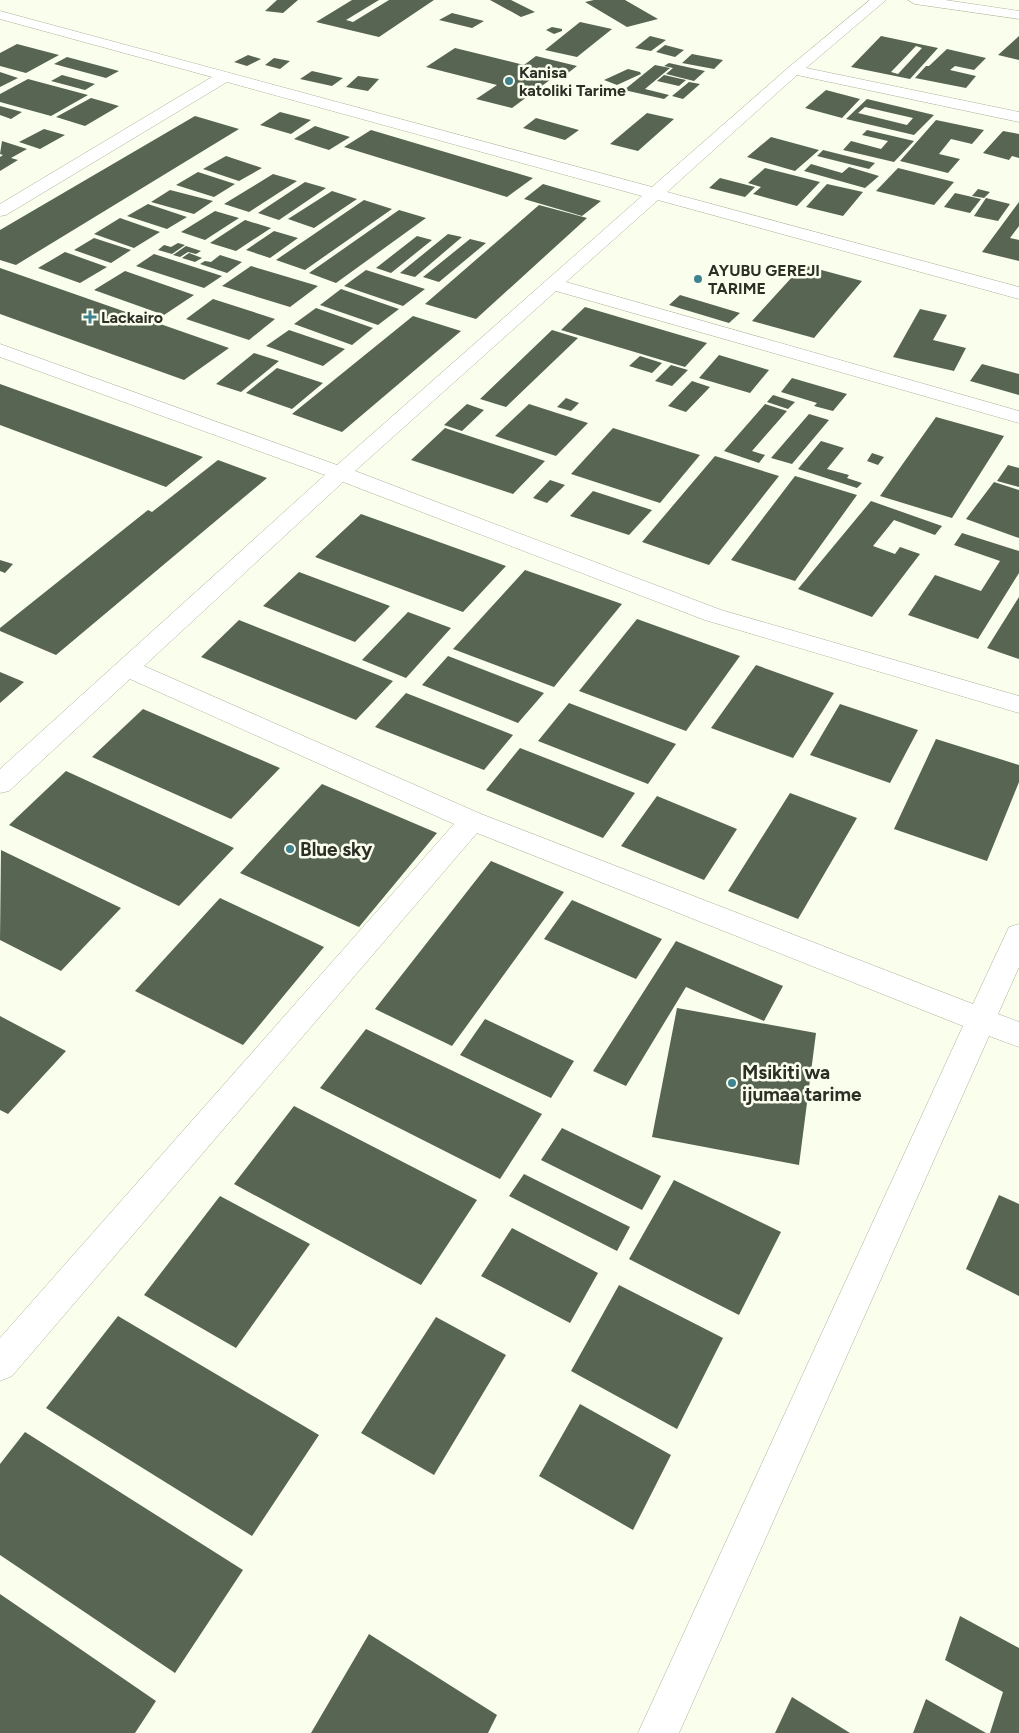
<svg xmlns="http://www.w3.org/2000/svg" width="1019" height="1733" font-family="Figtree,sans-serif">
<rect width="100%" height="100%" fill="#fafeec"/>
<path fill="#586553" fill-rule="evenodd" d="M 277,0 L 298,0 L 283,13 L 265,11 Z
M 352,0 L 379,0 L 346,20 L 353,22 L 389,0 L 434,0 L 379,37 L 316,22 Z
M 490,0 L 511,0 L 535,12 L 521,17 Z
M 594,0 L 625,0 L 658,19 L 627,27 L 585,2 Z
M 452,13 L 484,21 L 472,28 L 439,20 Z
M 580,22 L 612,29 L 577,57 L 545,50 Z
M 552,27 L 562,29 L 562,31 L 554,34 L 546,30 Z
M 650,36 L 666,40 L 651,51 L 635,48 Z
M 881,36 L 938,48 L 910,79 L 851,67 ZM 916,46 L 922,48 L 898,74 L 891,72 Z
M 1019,36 L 1019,60 L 998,55 Z
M 17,44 L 59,55 L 26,73 L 0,66 L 0,53 Z
M 665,45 L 684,50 L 675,57 L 656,52 Z
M 455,48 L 524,65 L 536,56 L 577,66 L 564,76 L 558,74 L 512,108 L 476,99 L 497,85 L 426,67 Z
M 947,49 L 986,58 L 974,70 L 955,66 L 950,70 L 976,76 L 966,88 L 915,78 L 926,66 L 929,66 Z
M 692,54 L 723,60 L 714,69 L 682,63 Z
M 248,55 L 261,59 L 247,66 L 234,62 Z
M 67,57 L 119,71 L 106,78 L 54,64 Z
M 274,58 L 290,61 L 280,69 L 265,65 Z
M 669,63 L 705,71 L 694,81 L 666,74 L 673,68 L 664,66 Z
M 655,65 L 670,68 L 645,89 L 669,95 L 664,99 L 624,90 Z
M 628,69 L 640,72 L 641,74 L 617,85 L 604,80 Z
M 312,71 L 343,78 L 332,86 L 300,79 Z
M 0,72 L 18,78 L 0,87 Z
M 62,75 L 95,84 L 85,90 L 51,81 Z
M 664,75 L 686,80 L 679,86 L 657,81 Z
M 358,76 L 379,79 L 368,91 L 346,87 Z
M 28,79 L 88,95 L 51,116 L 0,102 L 0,94 Z
M 689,82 L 700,84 L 683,99 L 672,96 Z
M 826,90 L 860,99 L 842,118 L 805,108 Z
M 91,98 L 119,106 L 85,126 L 56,117 Z
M 867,99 L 934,115 L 914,135 L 846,119 ZM 865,107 L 913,118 L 907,125 L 858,113 Z
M 0,106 L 22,112 L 11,119 L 0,115 Z
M 280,112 L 311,120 L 291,134 L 260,125 Z
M 647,113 L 674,119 L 638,151 L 610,144 Z
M 195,116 L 239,129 L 16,265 L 0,260 L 0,230 Z
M 536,118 L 579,130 L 565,140 L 523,128 Z
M 936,120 L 984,130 L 972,144 L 951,139 L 939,154 L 960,159 L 948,173 L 900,161 Z
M 315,126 L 350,137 L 329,150 L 294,139 Z
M 44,129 L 65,135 L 40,149 L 19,142 Z
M 371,130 L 533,178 L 507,197 L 344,147 Z
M 867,130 L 914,141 L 894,162 L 843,150 L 851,141 L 881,149 L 888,141 L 862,135 Z
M 1003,131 L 1019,134 L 1019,158 L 1012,156 L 1009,160 L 983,153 Z
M 771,137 L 819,150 L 795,171 L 747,157 Z
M 2,141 L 27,149 L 11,158 L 18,160 L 0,171 L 0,157 L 3,155 L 0,154 Z
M 823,150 L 875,163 L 869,169 L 817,156 Z
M 226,156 L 262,168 L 239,181 L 203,169 Z
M 811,164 L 842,173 L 849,167 L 879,176 L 865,188 L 804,171 Z
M 765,168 L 820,182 L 797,206 L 753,194 L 761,187 L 748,183 Z
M 898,168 L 954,182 L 934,205 L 876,191 Z
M 198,172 L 235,184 L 214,197 L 176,185 Z
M 273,174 L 297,181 L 249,212 L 224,204 Z
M 720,178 L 755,187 L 745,197 L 709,188 Z
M 305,182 L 326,188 L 279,220 L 258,213 Z
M 543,184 L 601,201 L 582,216 L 524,199 Z
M 827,184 L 863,192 L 843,216 L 806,207 Z
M 978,189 L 990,192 L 984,198 L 972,196 Z
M 170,190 L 213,201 L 194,214 L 151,202 Z
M 332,191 L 357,199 L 314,228 L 288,219 Z
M 955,193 L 981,199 L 970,213 L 944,207 Z
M 986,198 L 1010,204 L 998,221 L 974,216 Z
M 364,200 L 392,209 L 305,270 L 276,260 Z
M 1019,202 L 1019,226 L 1010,238 L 1019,240 L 1019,261 L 982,252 Z
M 148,204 L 187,217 L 167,229 L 127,216 Z
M 539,205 L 587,218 L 476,319 L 425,304 Z
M 399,210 L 426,218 L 336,283 L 309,273 Z
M 215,211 L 239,218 L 205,240 L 181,232 Z
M 120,218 L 160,232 L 134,248 L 94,234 Z
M 245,220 L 271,228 L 236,251 L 210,243 Z
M 274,231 L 298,238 L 270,258 L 246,250 Z
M 448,234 L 462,237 L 415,277 L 400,273 Z
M 417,236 L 432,240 L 391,273 L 376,268 Z
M 94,238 L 131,250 L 111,263 L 74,250 Z
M 470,239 L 486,243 L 439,282 L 423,277 Z
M 178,243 L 185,245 L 172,254 L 158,250 L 164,245 L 171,247 Z
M 186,246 L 201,251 L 196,254 L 188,252 L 180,257 L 173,255 Z
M 65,252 L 107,267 L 80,283 L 38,268 Z
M 189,253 L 202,258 L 195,262 L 182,258 Z
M 154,254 L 222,276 L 204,288 L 136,266 Z
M 220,255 L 242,262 L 227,273 L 200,264 L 205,261 L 211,262 Z
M 803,265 L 862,281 L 814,338 L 752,321 Z
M 251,266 L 318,286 L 290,307 L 222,286 Z
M 0,268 L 229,348 L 184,380 L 0,314 Z
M 366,270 L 425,289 L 403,306 L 344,286 Z
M 125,271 L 194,295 L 164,315 L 94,290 Z
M 341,289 L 399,309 L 378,325 L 320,305 Z
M 680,295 L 740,313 L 729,323 L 669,305 Z
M 213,299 L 275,319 L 249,340 L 186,319 Z
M 585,307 L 707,343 L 685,367 L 561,330 Z
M 316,308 L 373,328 L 352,345 L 294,324 Z
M 920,309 L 947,315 L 933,340 L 966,348 L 954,371 L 893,357 Z
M 413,316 L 461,331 L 342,432 L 292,414 Z
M 289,330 L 345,349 L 323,366 L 266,346 Z
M 552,330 L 578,338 L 506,407 L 480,399 Z
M 254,353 L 279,361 L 241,392 L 216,384 Z
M 719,355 L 769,370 L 750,393 L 699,378 Z
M 640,356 L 662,363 L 652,373 L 629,366 Z
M 982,364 L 1019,374 L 1019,395 L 970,381 Z
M 671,365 L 688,370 L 672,386 L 655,381 Z
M 277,368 L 323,383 L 292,409 L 246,393 Z
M 792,378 L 847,394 L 833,411 L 814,406 L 817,403 L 781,392 Z
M 692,381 L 710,387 L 686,412 L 668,406 Z
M 0,384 L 203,457 L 166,487 L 0,425 Z
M 773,395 L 795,402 L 788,409 L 767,402 Z
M 566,398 L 579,403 L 571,411 L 557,407 Z
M 467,404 L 484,410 L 462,431 L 444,425 Z
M 529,404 L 588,423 L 556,456 L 495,436 Z
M 765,404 L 787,411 L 752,451 L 765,455 L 759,463 L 724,451 Z
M 809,414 L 829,420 L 792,464 L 771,458 Z
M 936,417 L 1004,436 L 952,518 L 880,496 Z
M 445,428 L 545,461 L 513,494 L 411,460 Z
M 613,428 L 700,455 L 660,503 L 571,474 Z
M 821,441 L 844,448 L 827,469 L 849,475 L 847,478 L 862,483 L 857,488 L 798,469 Z
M 872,453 L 884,457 L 878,465 L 867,461 Z
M 715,456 L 779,476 L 709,565 L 642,542 Z
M 218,460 L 267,478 L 56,655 L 0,631 L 0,628 L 148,510 L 152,512 Z
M 1008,465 L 1019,468 L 1019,487 L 997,481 Z
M 795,476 L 857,495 L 795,581 L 731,560 Z
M 550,480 L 565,485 L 547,503 L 533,498 Z
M 994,482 L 1019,490 L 1019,538 L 966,519 Z
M 593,491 L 652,510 L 629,535 L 570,516 Z
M 871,501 L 942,526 L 935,535 L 894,520 L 873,546 L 895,554 L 900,547 L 920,554 L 872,617 L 798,589 Z
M 361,514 L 506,566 L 463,612 L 315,557 Z
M 962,533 L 1019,551 L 1019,573 L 978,639 L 908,615 L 935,575 L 981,591 L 1000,561 L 954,545 Z
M 0,560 L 13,564 L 5,573 L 0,571 Z
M 525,570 L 622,604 L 554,687 L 453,649 Z
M 299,572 L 390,606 L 355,642 L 263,606 Z
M 1019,597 L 1019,659 L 987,648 Z
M 408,612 L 451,628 L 406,678 L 362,660 Z
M 637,619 L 740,656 L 686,731 L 579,691 Z
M 239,620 L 393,681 L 356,720 L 201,657 Z
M 448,656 L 544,693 L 518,723 L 422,685 Z
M 756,665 L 834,693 L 793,758 L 711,728 Z
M 0,672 L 24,682 L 0,703 Z
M 406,693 L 513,735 L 484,770 L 375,727 Z
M 569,703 L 676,744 L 648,784 L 538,741 Z
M 840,704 L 918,730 L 890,783 L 810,755 Z
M 143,709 L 280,768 L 231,819 L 92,757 Z
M 936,739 L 1019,765 L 1019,782 L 987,861 L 894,829 Z
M 520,748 L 635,793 L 603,838 L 486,790 Z
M 66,771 L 234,848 L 179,906 L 9,825 Z
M 322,784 L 437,833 L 359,927 L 240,873 Z
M 790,793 L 857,818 L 798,919 L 728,891 Z
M 657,796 L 737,829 L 704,880 L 621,846 Z
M 1,850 L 121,908 L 61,971 L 0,940 Z
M 491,861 L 564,892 L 452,1046 L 375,1009 Z
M 220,898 L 324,947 L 243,1045 L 135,991 Z
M 572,900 L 662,939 L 636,979 L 544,939 Z
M 676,941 L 783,986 L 764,1021 L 686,987 L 626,1086 L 593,1071 Z
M 677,1008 L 816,1033 L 799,1165 L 652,1137 Z
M 0,1016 L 66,1051 L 8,1114 L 0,1110 Z
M 485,1019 L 574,1061 L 551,1098 L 460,1055 Z
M 366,1029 L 542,1114 L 500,1179 L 320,1088 Z
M 294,1106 L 477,1200 L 421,1285 L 234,1184 Z
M 562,1128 L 661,1176 L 642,1210 L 541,1160 Z
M 524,1174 L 630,1227 L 617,1251 L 509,1196 Z
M 674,1180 L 781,1232 L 739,1315 L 629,1259 Z
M 999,1195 L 1019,1204 L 1019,1296 L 966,1269 Z
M 220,1196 L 310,1244 L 236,1348 L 144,1295 Z
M 512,1228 L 598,1273 L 570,1323 L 481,1276 Z
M 619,1285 L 723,1338 L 677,1429 L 571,1371 Z
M 118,1316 L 319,1435 L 252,1536 L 46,1408 Z
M 436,1317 L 506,1355 L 434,1475 L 361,1433 Z
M 580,1404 L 671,1455 L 633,1530 L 539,1476 Z
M 25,1432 L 243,1570 L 175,1673 L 0,1555 L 0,1464 Z
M 0,1594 L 156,1701 L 135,1733 L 0,1733 Z
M 960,1616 L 1019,1648 L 1019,1733 L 990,1733 L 1003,1692 L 945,1660 Z
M 369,1634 L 497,1715 L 488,1733 L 311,1733 Z
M 792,1697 L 850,1733 L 775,1733 Z
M 926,1699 L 986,1733 L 913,1733 Z"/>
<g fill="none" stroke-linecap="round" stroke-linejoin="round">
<g stroke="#abb09a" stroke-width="1">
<path id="minor" d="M 870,0 L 886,0 L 806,68 L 1019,112 L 1019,122 L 797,75 L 667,192 L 1019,287 L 1019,299 L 658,200 L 566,282 L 1019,411 L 1019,423 L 556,291 L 355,471 L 721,610 L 1019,696 L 1019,713 L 705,620 L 343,482 L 144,666 L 481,814 L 973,1004 L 1009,927 L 1019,924 L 1019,967 L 998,1014 L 1019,1022 L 1019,1047 L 989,1036 L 679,1733 L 638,1733 L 963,1026 L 477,833 L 12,1376 L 0,1381 L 0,1338 L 454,824 L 130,679 L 9,791 L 0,793 L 0,769 L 325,475 L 0,357 L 0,344 L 337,465 L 642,196 L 227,82 L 6,215 L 0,216 L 0,204 L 212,77 L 0,19 L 0,11 L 652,187 L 789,67 Z
M 908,0 L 945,0 L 1019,11 L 1019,19 L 915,4 Z"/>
</g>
<use href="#minor" fill="#fff" fill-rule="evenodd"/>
</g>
<g fill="#3e838f" stroke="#fafeec" stroke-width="2">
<circle cx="509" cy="81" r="5"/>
<circle cx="698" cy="279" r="5"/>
<path d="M87.5 309.5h5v5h5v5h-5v5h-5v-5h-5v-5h5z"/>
<circle cx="290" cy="849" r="5"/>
<circle cx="732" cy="1083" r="5"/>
</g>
<g text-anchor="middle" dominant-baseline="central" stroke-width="5" stroke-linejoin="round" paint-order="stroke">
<g font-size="16" font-weight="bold" fill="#2c2f26" stroke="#fafeec" text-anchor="start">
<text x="519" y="72">Kanisa<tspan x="519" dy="18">katoliki Tarime</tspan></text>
<text x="708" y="270">AYUBU GEREJI<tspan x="708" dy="18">TARIME</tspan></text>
<text x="101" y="317">Lackairo</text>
</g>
<g font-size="19" font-weight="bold" fill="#2c2f26" stroke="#fafeec" text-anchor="start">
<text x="300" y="849">Blue sky</text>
<text x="742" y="1072">Msikiti wa<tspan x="742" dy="22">ijumaa tarime</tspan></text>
</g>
</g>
</svg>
